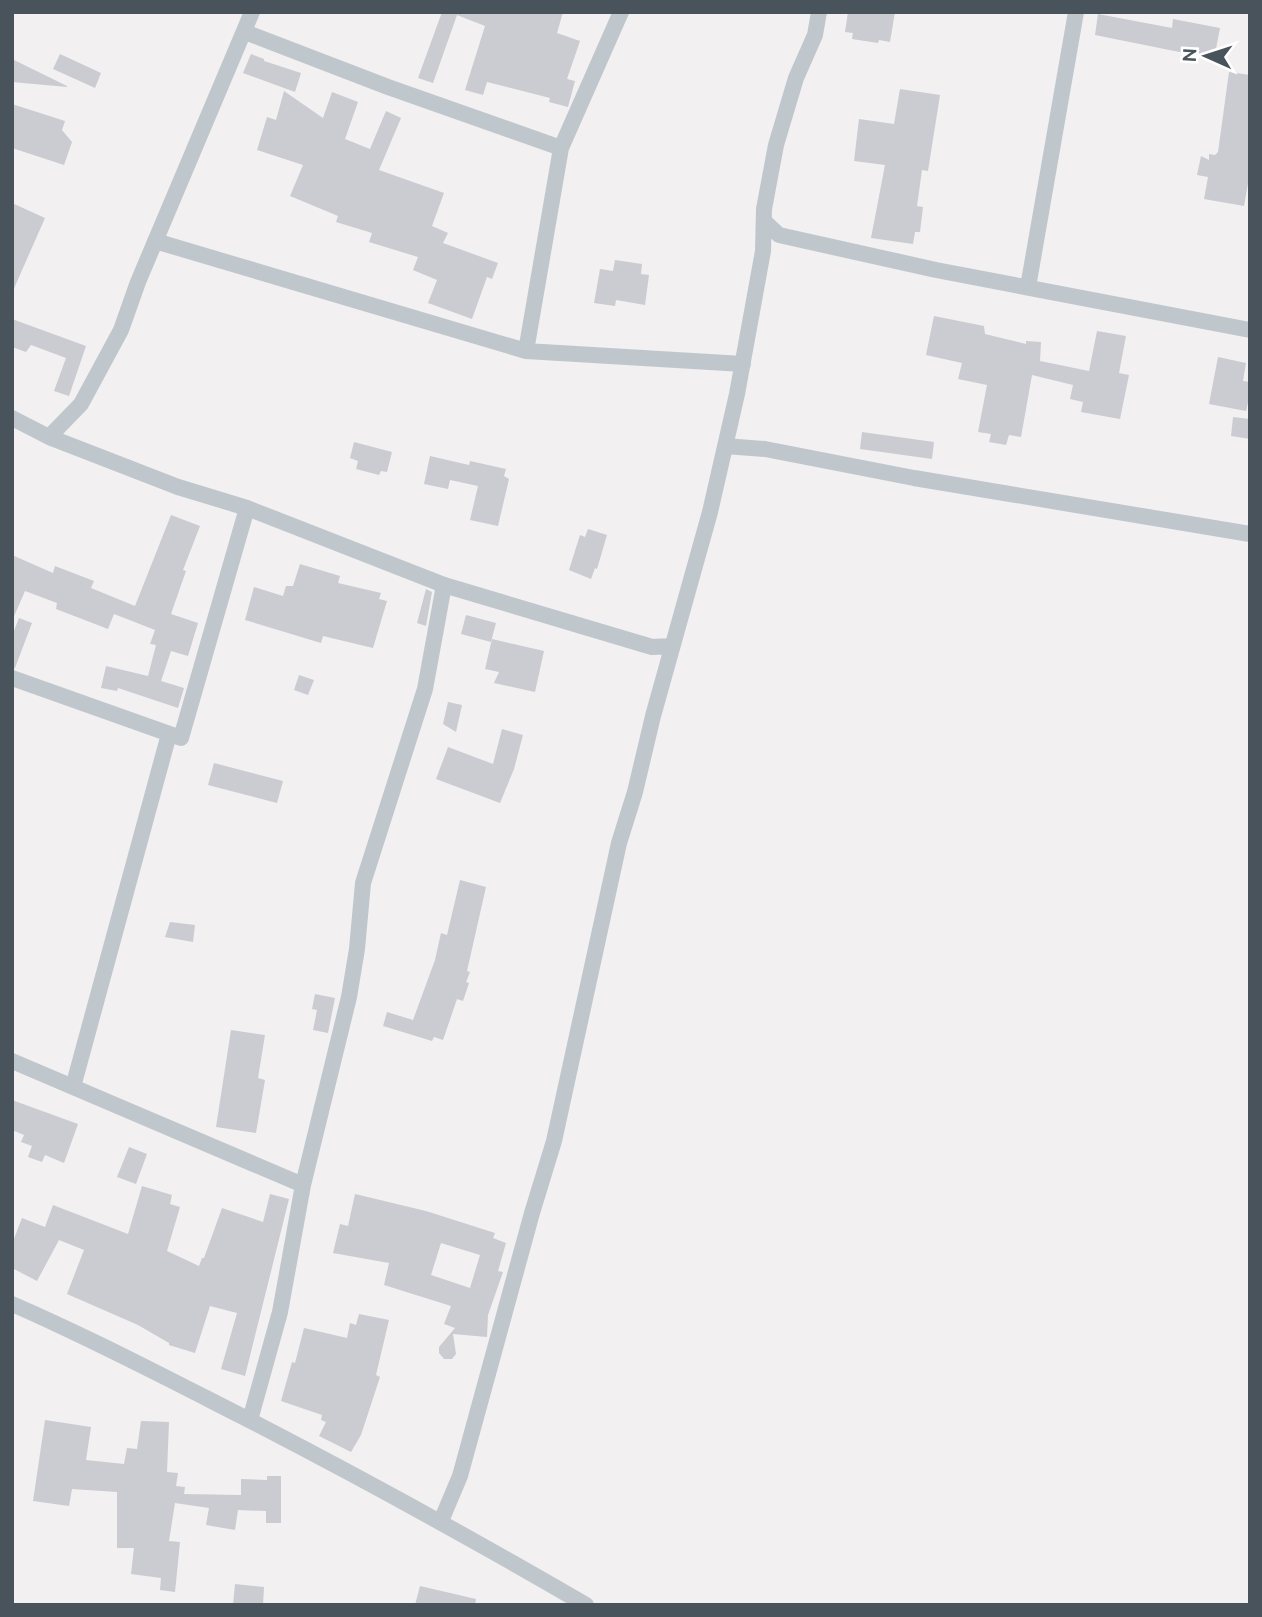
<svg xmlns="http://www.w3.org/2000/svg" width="1262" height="1617" font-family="Ubuntu,sans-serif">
<rect width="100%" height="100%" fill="#f2f0f0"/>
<path fill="#caccd2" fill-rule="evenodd" d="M 442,12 L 563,12 L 557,33 L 580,41 L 567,79 L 575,81 L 568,107 L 549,102 L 550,98 L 487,82 L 483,95 L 465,90 L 485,26 L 457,15 L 433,83 L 418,78 Z
M 848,12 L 895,12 L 890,42 L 879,40 L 878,43 L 852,39 L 853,33 L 845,32 Z
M 1098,14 L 1172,28 L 1173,19 L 1220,28 L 1214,59 L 1095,35 Z
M 60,54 L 101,73 L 95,88 L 53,69 Z
M 251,54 L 264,59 L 264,61 L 301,73 L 295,92 L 243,73 Z
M 12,59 L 67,86 L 67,87 L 12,82 Z
M 1229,72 L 1250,75 L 1250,172 L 1244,206 L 1204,199 L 1208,177 L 1197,175 L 1201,156 L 1209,160 L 1209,154 L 1215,155 L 1218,152 Z
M 900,89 L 940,95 L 928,171 L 922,170 L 917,206 L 923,207 L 920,232 L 915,232 L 913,244 L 871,238 L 885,165 L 854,161 L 859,119 L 894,124 Z
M 284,91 L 323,118 L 332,92 L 358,102 L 345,139 L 370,149 L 386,111 L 401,118 L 379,170 L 444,193 L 432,226 L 448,233 L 443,243 L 498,263 L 492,279 L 487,277 L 472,319 L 428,303 L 437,280 L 413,270 L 418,257 L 369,242 L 372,233 L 336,222 L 338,216 L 290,196 L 303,165 L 257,150 L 267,117 L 276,120 Z
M 12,104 L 65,121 L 62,130 L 72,142 L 64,165 L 12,148 Z
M 12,203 L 45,218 L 12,293 Z
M 615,260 L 642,264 L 641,274 L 649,275 L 645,305 L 616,300 L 615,306 L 594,303 L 600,269 L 613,271 Z
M 934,316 L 984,326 L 985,334 L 1026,344 L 1026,341 L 1041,342 L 1040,361 L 1089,371 L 1097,331 L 1126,336 L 1119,373 L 1129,375 L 1120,419 L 1081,412 L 1083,402 L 1070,399 L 1073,385 L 1032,375 L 1021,437 L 1009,435 L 1006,445 L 989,442 L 991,434 L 978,432 L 987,385 L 958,379 L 962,363 L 926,355 Z
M 12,319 L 86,346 L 69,396 L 54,391 L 66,358 L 31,345 L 26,352 L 12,347 Z
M 1218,357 L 1246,363 L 1243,381 L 1250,382 L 1250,394 L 1246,411 L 1209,404 Z
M 1233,417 L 1250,419 L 1250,439 L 1231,436 Z
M 862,432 L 934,442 L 932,459 L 860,449 Z
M 354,442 L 392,452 L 387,472 L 381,471 L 379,475 L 356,469 L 358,461 L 350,458 Z
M 430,456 L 469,465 L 470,461 L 506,469 L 504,476 L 509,479 L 498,526 L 470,520 L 478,486 L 450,480 L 448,489 L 424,484 Z
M 171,515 L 200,526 L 183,570 L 186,571 L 171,614 L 198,623 L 188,656 L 171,651 L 161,681 L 184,688 L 178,708 L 118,688 L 117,691 L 101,688 L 106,666 L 148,676 L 156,645 L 150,644 L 155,630 L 114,614 L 108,629 L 56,609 L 57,603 L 25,591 L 12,621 L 12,555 L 53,573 L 55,566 L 94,581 L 91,588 L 135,606 Z
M 588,529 L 607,535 L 597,569 L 595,568 L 591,579 L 569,570 L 580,535 L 585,537 Z
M 300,564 L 340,576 L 338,583 L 381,593 L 379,599 L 387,601 L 373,648 L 323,636 L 321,643 L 245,620 L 254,587 L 283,596 L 286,586 L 293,586 Z
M 426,589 L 432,592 L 426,626 L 417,623 Z
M 466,615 L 496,623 L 491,642 L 461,634 Z
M 19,618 L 32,623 L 15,668 L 12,668 L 12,636 Z
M 492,639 L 544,651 L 535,692 L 494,683 L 499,672 L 485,669 Z
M 299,675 L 314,680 L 308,695 L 294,690 Z
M 448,702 L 462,705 L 456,732 L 443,724 Z
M 502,729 L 523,735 L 514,769 L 500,803 L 436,779 L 448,747 L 493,764 Z
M 214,763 L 283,781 L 277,803 L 208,785 Z
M 460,880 L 486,887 L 467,971 L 470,972 L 466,982 L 469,983 L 463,1001 L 457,999 L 443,1040 L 434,1037 L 432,1041 L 383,1026 L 387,1012 L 413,1020 L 435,960 L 441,933 L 447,935 Z
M 170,922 L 195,925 L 193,942 L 165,937 Z
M 315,994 L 335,998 L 328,1033 L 313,1030 L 317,1010 L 312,1009 Z
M 231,1030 L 265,1035 L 258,1078 L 265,1080 L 256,1133 L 216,1127 Z
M 12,1100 L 78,1124 L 64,1163 L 45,1155 L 42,1162 L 28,1157 L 32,1146 L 21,1142 L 24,1135 L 12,1130 Z
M 129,1147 L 147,1154 L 136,1184 L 117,1177 Z
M 142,1186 L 172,1195 L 170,1204 L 180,1207 L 167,1251 L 199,1266 L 202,1258 L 204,1258 L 222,1208 L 263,1222 L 270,1194 L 289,1199 L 245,1376 L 221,1369 L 237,1313 L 210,1306 L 195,1353 L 169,1345 L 169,1343 L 138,1325 L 67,1294 L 84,1250 L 59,1240 L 37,1281 L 12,1268 L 12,1244 L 22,1218 L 45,1227 L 53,1205 L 128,1234 Z
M 355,1194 L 426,1211 L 495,1233 L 493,1238 L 506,1243 L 498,1271 L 503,1272 L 488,1315 L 487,1337 L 453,1334 L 456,1354 L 452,1359 L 444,1359 L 439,1353 L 439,1347 L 455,1328 L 444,1324 L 451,1306 L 384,1285 L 389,1263 L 333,1253 L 340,1224 L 348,1226 ZM 441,1243 L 480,1255 L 470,1288 L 431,1275 Z
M 359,1314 L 389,1320 L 376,1375 L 380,1377 L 361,1435 L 351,1452 L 319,1436 L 326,1422 L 321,1420 L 322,1415 L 281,1401 L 292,1362 L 295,1363 L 304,1328 L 347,1338 L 350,1323 L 356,1325 Z
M 45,1420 L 91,1427 L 86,1460 L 124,1464 L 127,1448 L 137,1449 L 141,1421 L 169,1422 L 167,1472 L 178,1473 L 176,1486 L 185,1487 L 184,1494 L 241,1495 L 241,1479 L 267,1480 L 267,1476 L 281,1476 L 281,1523 L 266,1523 L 266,1511 L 238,1510 L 235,1530 L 206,1525 L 209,1508 L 175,1503 L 169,1541 L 180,1542 L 175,1592 L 160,1590 L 161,1578 L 131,1574 L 134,1548 L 117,1548 L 117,1492 L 72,1489 L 69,1506 L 33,1501 Z
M 235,1584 L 264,1587 L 263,1605 L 233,1605 Z
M 420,1586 L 476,1599 L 475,1605 L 415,1605 Z"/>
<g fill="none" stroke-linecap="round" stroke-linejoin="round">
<path stroke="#bfc7cd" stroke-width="16" d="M 245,32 L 388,87 L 561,148
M 764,221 L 779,235 L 936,270 L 1250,330
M 155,241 L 526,351 L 743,364
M 1028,287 L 1076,12
M 526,351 L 561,148 L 621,12
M 12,418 L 49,437 L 178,487 L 247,508 L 444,585 L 652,647 L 672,646
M 49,437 L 81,404 L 121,330 L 138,282 L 252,12
M 725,446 L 765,449 L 914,478 L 1250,534
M 12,678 L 181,738 L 247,508
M 12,1061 L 303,1185
M 73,1087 L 169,734
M 12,1304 C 79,1333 143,1366 208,1399 C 336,1464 462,1533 586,1605
M 250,1420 L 280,1312 L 303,1185 L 349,997 L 357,949 L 363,883 L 425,689 L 444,585
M 441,1521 L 460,1476 L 532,1213 L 554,1141 L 619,843 L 635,792 L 653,716 L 710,512 L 737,394 L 763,251 L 764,209 L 776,145 L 796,78 L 815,35 L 819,12"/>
</g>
<rect width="1262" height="1617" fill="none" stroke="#49535c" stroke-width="28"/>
<g transform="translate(1206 56) rotate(273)" stroke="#ffffff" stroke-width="5" paint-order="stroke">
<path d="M0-5L12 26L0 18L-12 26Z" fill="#49535c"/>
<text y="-10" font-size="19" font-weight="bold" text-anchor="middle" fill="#49535c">N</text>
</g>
</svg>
